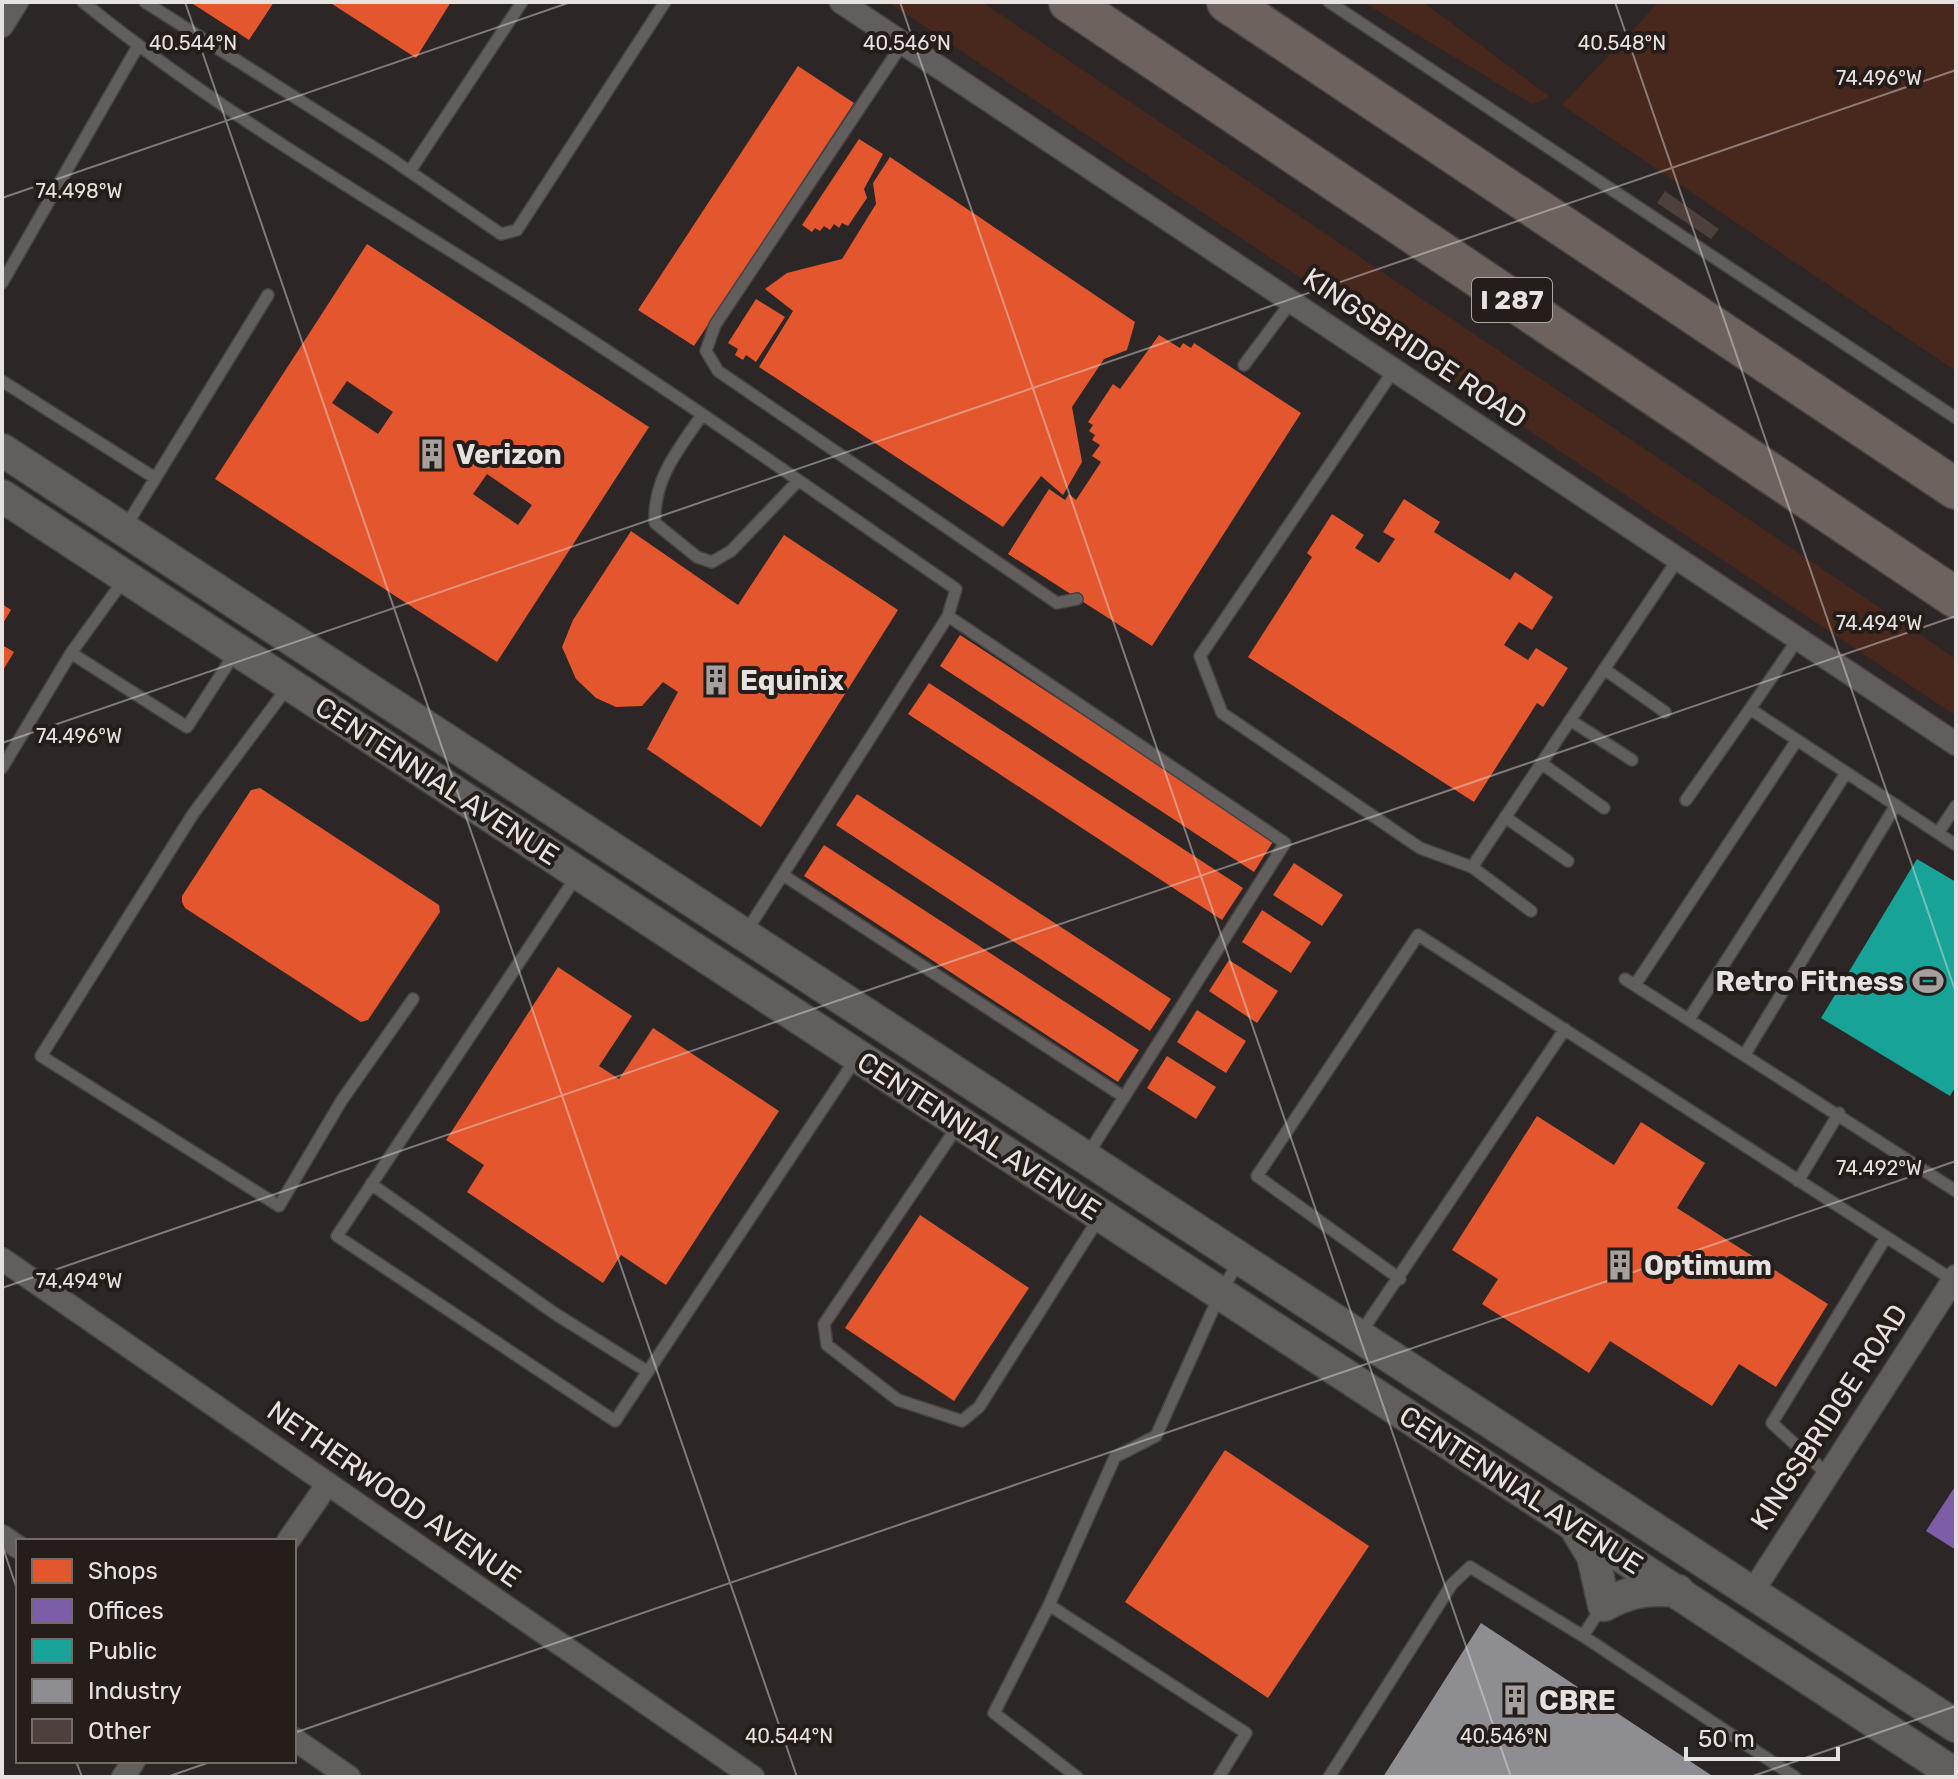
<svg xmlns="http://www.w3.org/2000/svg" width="1958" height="1779" font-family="Rubik,sans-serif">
<rect width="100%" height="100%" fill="#2c2726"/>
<path fill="#48271c" d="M 888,2 L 982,2 L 1956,659 L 1956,716 Z
M 1363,2 L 1423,2 L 1550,97 L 1532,104 Z
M 1659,2 L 1956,2 L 1956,371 L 1562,105 Z"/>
<path fill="#e4572e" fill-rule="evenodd" d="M 190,2 L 274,2 L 249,40 Z
M 329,2 L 451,2 L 416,58 Z
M 798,66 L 854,103 L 694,346 L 638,310 Z
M 859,139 L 883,154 L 864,189 L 867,198 L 848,226 L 842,223 L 839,228 L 834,224 L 830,230 L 824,226 L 820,231 L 815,228 L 812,232 L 802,225 Z
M 890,157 L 1135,322 L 1127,350 L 1104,359 L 1072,407 L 1082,462 L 1063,495 L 1041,476 L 1003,527 L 759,367 L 793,311 L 765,289 L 787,273 L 842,259 L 876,204 L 873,183 Z
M 367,244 L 649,427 L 497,662 L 215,479 ZM 347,381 L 393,412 L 378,434 L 332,403 ZM 487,474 L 532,505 L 518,525 L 473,494 Z
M 756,299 L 785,317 L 756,362 L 746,355 L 743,360 L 735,355 L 738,349 L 728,343 Z
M 1159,335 L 1180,348 L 1183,343 L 1191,348 L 1194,343 L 1301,413 L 1152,646 L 1008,554 L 1049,489 L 1065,500 L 1069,494 L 1076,500 L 1101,462 L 1092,456 L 1100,445 L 1092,440 L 1095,435 L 1089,431 L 1093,425 L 1088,422 L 1113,384 L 1120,389 Z
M 1404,499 L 1440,522 L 1434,532 L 1510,580 L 1515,572 L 1553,597 L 1532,630 L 1519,622 L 1504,645 L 1528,660 L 1536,648 L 1568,668 L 1543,707 L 1537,703 L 1474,802 L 1248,657 L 1312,557 L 1307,553 L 1332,514 L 1364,535 L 1355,548 L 1379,563 L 1395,539 L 1383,532 Z
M 631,531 L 738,605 L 784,535 L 898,610 L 761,827 L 647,749 L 678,692 L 663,682 L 642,706 L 616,707 L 596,698 L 576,679 L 562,647 L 573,620 Z
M 2,604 L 11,610 L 2,625 Z
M 960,635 L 1274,840 L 1254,872 L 940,666 Z
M 2,645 L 14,652 L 2,672 Z
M 929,683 L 1243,888 L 1222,920 L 908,714 Z
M 260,788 L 439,905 L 440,912 L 368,1020 L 361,1022 L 185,908 L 182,902 L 182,896 L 251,790 Z
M 857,794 L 1171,999 L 1150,1031 L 836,825 Z
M 824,845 L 1139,1050 L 1118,1082 L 804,876 Z
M 1294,863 L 1343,895 L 1322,926 L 1273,895 Z
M 1262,910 L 1311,942 L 1291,973 L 1242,942 Z
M 1229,960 L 1278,991 L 1257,1023 L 1209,991 Z
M 558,967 L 632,1016 L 599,1066 L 619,1079 L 653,1028 L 779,1111 L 666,1285 L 621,1255 L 603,1283 L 467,1192 L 484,1165 L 446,1140 Z
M 1197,1010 L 1246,1041 L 1226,1073 L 1177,1042 Z
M 1167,1056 L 1216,1087 L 1196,1119 L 1147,1088 Z
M 1537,1116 L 1614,1165 L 1641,1122 L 1705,1163 L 1677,1208 L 1828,1304 L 1776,1387 L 1739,1364 L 1712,1406 L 1610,1341 L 1589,1373 L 1482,1304 L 1498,1279 L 1452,1250 Z
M 920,1215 L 1029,1288 L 954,1401 L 845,1328 Z
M 1225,1450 L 1369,1546 L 1268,1698 L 1125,1602 Z"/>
<path fill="#7b5ea7" d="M 1956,1485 L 1956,1550 L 1926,1531 Z"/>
<path fill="#17a398" d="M 1917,859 L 1956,882 L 1956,1086 L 1950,1096 L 1821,1018 Z"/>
<path fill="#8d8d92" d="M 1481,1623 L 1714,1777 L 1383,1777 Z"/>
<path fill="#4e403c" d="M 1665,191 L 1719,229 L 1711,239 L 1657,203 Z"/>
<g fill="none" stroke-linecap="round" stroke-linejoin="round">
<g stroke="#464342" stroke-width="14">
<path id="service" d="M 83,2 C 225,117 382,206 535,304 C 678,395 816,493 956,589 L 948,616 L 746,932
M 145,2 L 384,154 L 501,234 L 517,230 L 665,2
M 1329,2 L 1956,418
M 903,43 L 715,325 L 706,351 L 718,371 L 1057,603 L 1077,599
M 410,171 L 522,2
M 2,283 L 138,46
M 1244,365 L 1291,302
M 1394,370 L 1200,656 L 1222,713 L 1420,848 L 1472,867 L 1678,559
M 2,381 L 155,478
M 702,415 C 678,450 653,479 655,523 L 697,557 L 712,562 L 731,551 L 798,481
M 126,526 L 268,295
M 123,581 L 71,653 L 187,727 L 235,653
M 948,616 L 1285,843 L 1088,1154
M 1798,639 L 1750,709 L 1956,845
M 1604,669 L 1665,712
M 287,688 L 193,814 L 41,1056 L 279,1206 L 342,1100 L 413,999
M 1570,720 L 1632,760
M 1541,763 L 1604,808
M 2,768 L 71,653
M 1686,800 L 1750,709
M 1505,817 L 1568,861
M 1938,833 L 1956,806
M 1472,867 L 1531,911
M 578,874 L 337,1236 L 615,1421 L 857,1057
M 783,875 L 1124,1097
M 1625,979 L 1956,1191
M 1635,985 L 1797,740
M 1689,1019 L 1846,773
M 1745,1054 L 1896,805
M 959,1124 L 824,1324 L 827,1345 L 898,1400 L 962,1421 L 979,1407 L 1099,1218
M 1798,1181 L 1839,1113
M 371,1184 L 554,1313 L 648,1372
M 1400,1279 L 1257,1176 L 1418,935 L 1953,1280
M 1360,1334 L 1565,1029
M 1828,1475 L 1772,1423 L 1886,1237
M 1049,1605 L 1246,1733 L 1219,1777
M 1583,1636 L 1603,1605
M 1077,1777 L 994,1713 L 1049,1605 L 1115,1457 L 1156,1436 L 1220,1294 L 1239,1261
M 1329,1777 L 1452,1584 L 1470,1567 L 1583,1636 L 1795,1777"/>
</g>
<g stroke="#464342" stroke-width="25">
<path id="minor" d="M 841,2 L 1956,744
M 2,26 L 17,2
M 2,1259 L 753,1777
M 2,1536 L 18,1547
M 288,1541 L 327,1485
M 1753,1591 L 1956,1276
M 294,1739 L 349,1777
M 123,1777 L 134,1761"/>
</g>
<g stroke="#464342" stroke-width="35">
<path id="secondary" d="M 2,450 L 1956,1726
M 2,496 L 1956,1775
M 1576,1528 L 1593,1556 L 1604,1605 C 1630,1591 1648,1588 1678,1591"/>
</g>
<g stroke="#464342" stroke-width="43">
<path id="motorway" d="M 1069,2 L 1956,598
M 1227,2 L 1956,489"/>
</g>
<use href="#service" stroke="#625e5d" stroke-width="11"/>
<use href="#minor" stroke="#625e5d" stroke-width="22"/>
<use href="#secondary" stroke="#625e5d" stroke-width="32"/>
<use href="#motorway" stroke="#6e625e" stroke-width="40"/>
</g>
<path fill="none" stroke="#e7e2e0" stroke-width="2" stroke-opacity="0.45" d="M 185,2 L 797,1777M 900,2 L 1511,1777M 1615,2 L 1956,993M 2,198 L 571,2M 2,743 L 1956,70M 2,1288 L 1956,616M 2,1545 L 18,1592M 294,1733 L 1956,1161M 76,1761 L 82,1777M 167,1777 L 213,1761M 1750,1777 L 1956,1706"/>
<defs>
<g id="building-bare" transform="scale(2.4)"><path d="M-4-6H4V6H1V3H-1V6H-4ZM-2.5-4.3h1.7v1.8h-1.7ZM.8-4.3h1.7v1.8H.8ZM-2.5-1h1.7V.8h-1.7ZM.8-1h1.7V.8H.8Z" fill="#a6a19f" stroke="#241d1a" stroke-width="2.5" paint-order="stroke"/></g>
<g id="stadium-bare" transform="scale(2.4)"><path d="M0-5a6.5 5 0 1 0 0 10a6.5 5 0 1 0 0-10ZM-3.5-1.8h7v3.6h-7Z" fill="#a6a19f" stroke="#241d1a" stroke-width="2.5" paint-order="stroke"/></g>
</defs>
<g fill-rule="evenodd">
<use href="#building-bare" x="432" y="454"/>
<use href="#building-bare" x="716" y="680"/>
<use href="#stadium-bare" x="1928" y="981"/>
<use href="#building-bare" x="1620" y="1265"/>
<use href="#building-bare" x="1515" y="1700"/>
</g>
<g text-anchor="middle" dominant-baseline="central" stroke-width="8" stroke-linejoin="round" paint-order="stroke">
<rect fill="#241d1a" stroke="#aca7a5" stroke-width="2" x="1472" y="278" width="80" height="44" rx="6"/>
<g font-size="26" font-weight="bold" fill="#e7e2e0">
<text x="1512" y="300">I 287</text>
</g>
<g font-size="28" fill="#e7e2e0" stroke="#241d1a">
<text transform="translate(1415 348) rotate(34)">KINGSBRIDGE ROAD</text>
<text transform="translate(437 781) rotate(33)">CENTENNIAL AVENUE</text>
<text transform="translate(979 1136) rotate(33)">CENTENNIAL AVENUE</text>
<text transform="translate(1829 1417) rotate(-57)">KINGSBRIDGE ROAD</text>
<text transform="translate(1521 1490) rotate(33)">CENTENNIAL AVENUE</text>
<text transform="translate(394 1494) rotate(35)">NETHERWOOD AVENUE</text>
</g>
<g font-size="28" font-weight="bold" fill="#e7e2e0" stroke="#241d1a" text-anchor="start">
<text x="456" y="454">Verizon</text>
<text x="740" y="680">Equinix</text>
<text x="1904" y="981" text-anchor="end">Retro Fitness</text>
<text x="1644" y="1265">Optimum</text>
<text x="1539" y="1700">CBRE</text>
</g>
</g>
<g font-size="20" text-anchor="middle" fill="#e7e2e0" stroke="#241d1a" stroke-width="8" stroke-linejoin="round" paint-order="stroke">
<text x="193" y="50">40.544°N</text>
<text x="907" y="50">40.546°N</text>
<text x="1622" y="50">40.548°N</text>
<text x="1879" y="85">74.496°W</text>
<text x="79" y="198">74.498°W</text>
<text x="1879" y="630">74.494°W</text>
<text x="79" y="743">74.496°W</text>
<text x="1879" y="1175">74.492°W</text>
<text x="79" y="1288">74.494°W</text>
<text x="789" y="1743">40.544°N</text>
<text x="1504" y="1743">40.546°N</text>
</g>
<rect width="1958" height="1779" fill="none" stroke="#e7e2e0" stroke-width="8"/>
<rect x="16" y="1539" width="280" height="224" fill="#241d1a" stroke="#726c69" stroke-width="2"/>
<rect x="32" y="1559" width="40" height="24" fill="#e4572e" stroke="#726c69" stroke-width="2"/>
<text x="88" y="1579" font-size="24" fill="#e7e2e0">Shops</text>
<rect x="32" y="1599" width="40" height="24" fill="#7b5ea7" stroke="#726c69" stroke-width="2"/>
<text x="88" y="1619" font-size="24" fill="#e7e2e0">Offices</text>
<rect x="32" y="1639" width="40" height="24" fill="#17a398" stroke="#726c69" stroke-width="2"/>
<text x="88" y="1659" font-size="24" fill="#e7e2e0">Public</text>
<rect x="32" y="1679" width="40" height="24" fill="#8d8d92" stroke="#726c69" stroke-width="2"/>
<text x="88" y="1699" font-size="24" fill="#e7e2e0">Industry</text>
<rect x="32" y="1719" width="40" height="24" fill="#4e403c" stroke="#726c69" stroke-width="2"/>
<text x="88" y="1739" font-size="24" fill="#e7e2e0">Other</text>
<path d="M1686 1747v12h152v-12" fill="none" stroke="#e7e2e0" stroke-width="4"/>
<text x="1698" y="1747" font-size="24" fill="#e7e2e0" stroke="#241d1a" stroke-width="6" paint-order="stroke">50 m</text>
</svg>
